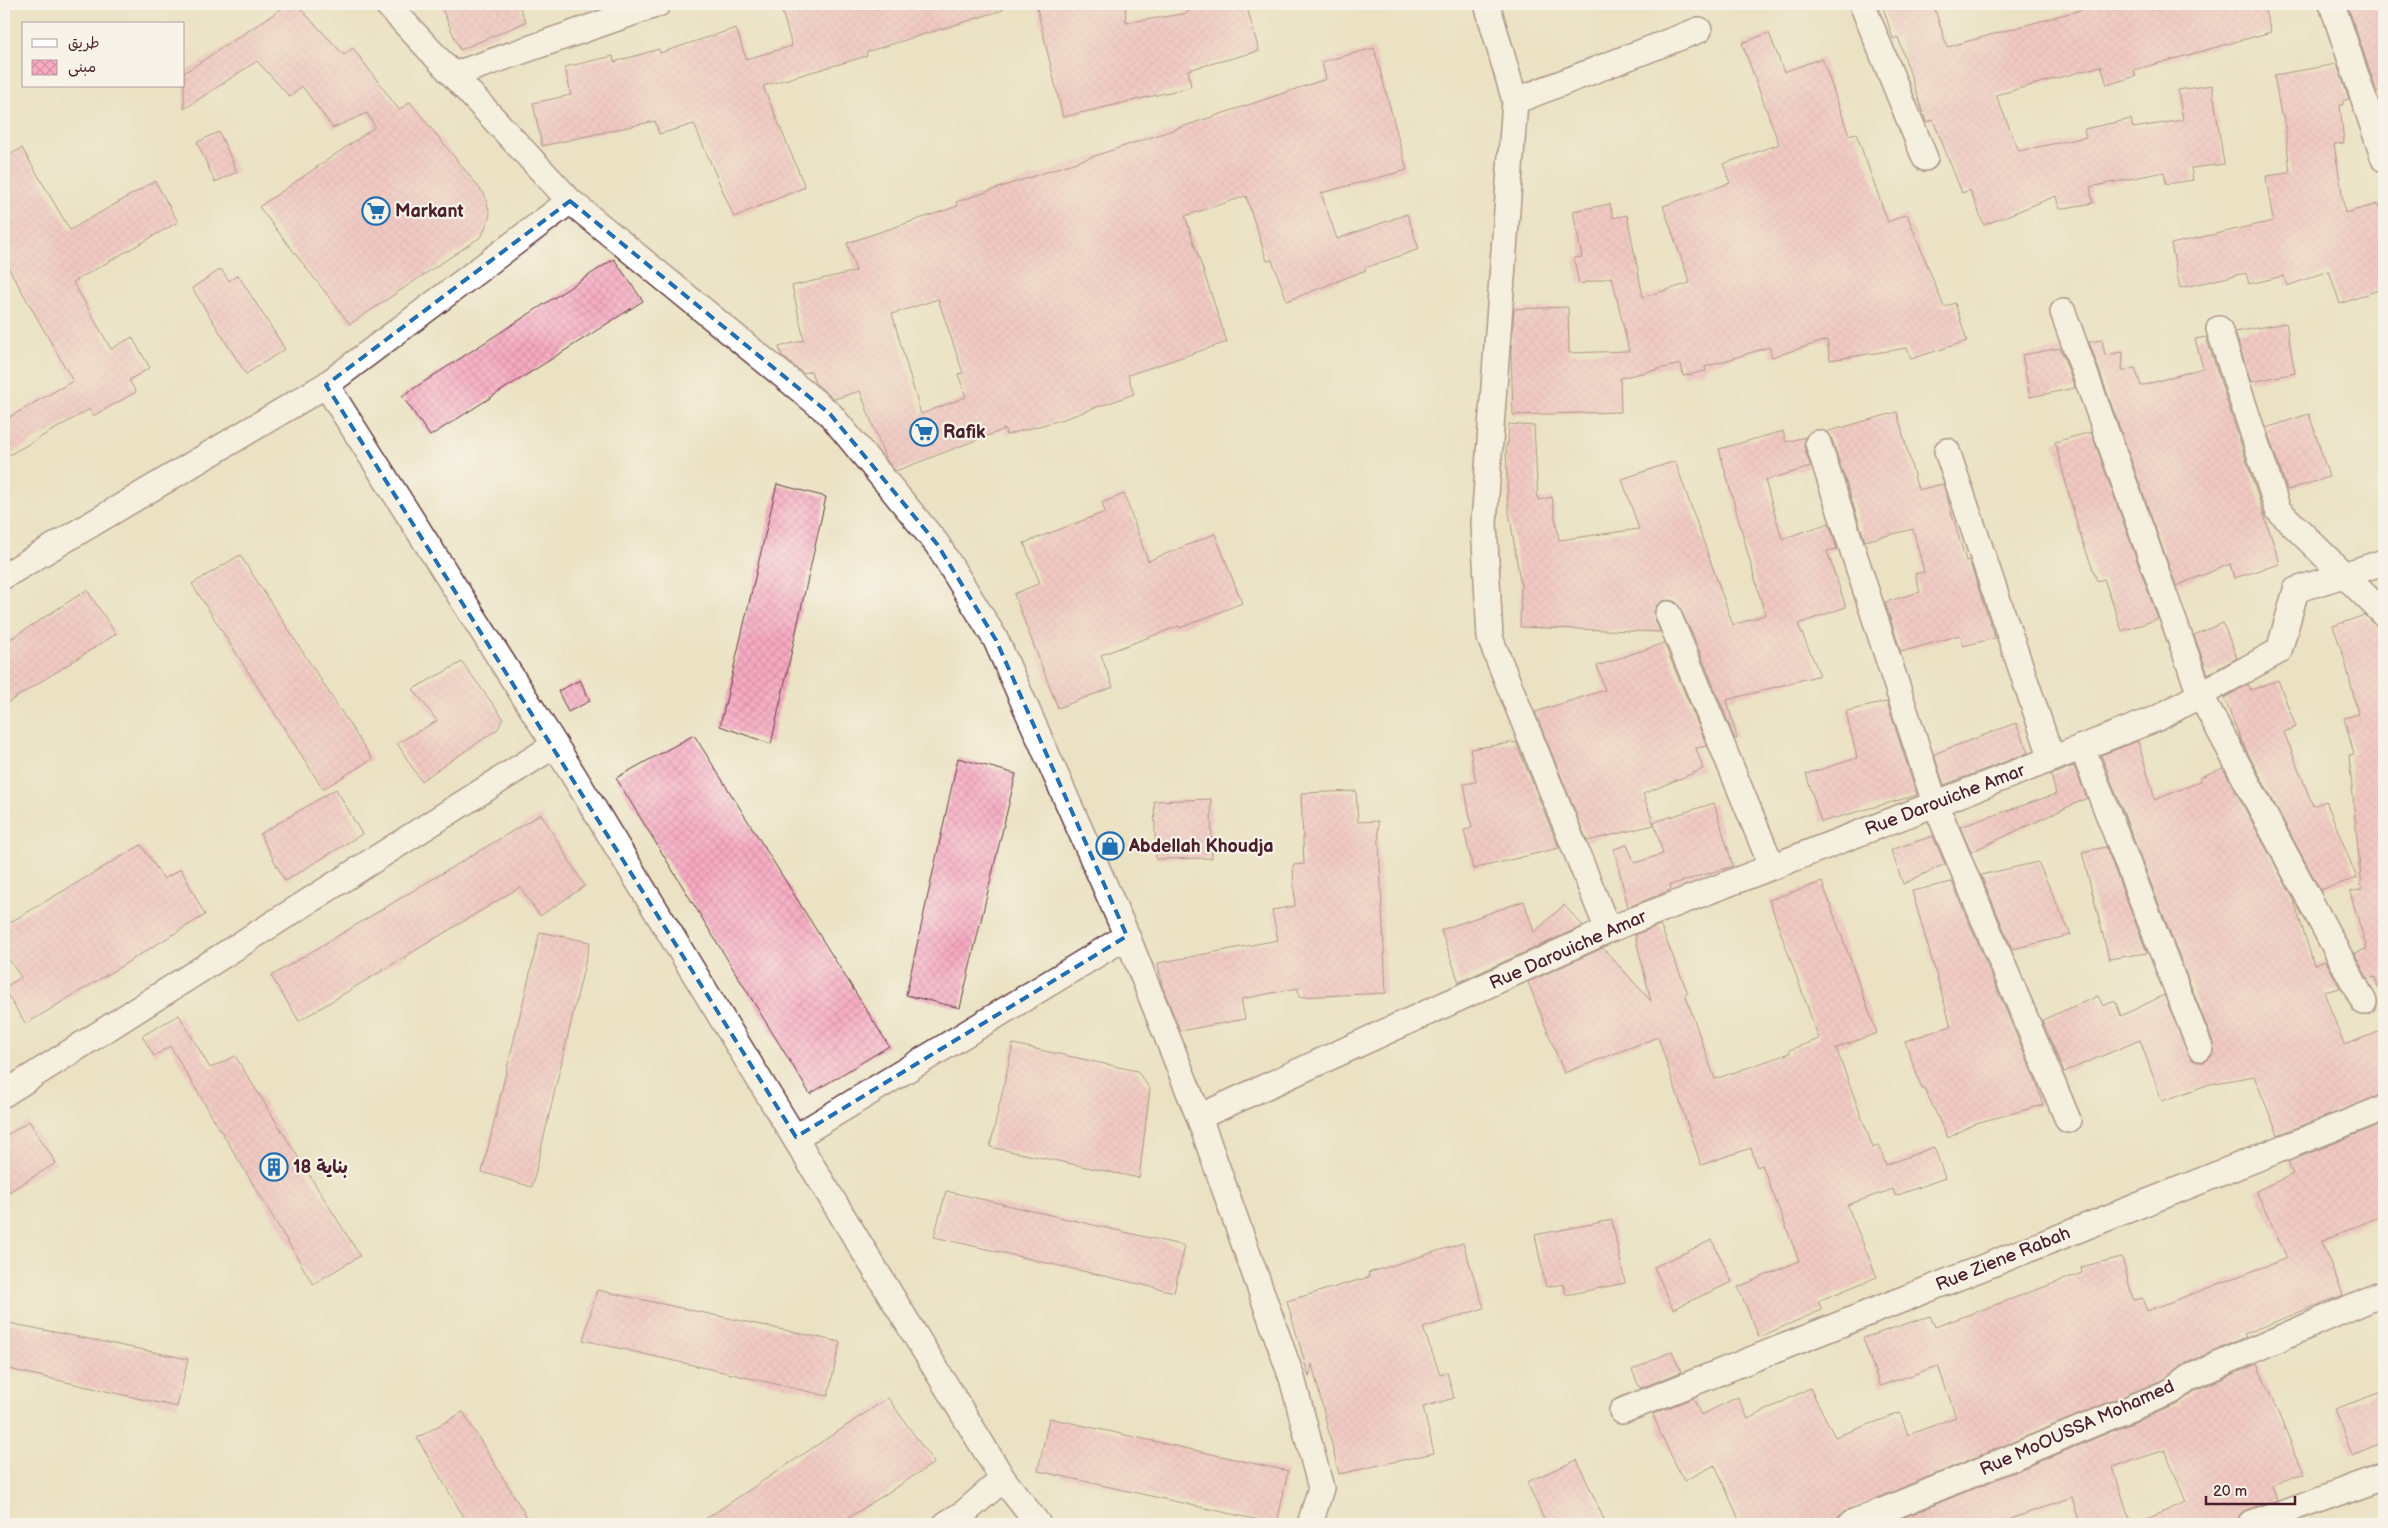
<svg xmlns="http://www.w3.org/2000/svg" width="2388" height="1528" font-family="'Balsamiq Sans','Playpen Sans Arabic',sans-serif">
<defs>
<pattern id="building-cross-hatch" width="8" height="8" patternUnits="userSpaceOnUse" patternTransform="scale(1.25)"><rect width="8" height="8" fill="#f7aac2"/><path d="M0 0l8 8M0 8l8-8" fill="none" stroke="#d592a7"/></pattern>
</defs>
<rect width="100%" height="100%" fill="#f7f3e8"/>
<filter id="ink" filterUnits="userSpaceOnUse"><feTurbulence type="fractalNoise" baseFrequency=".02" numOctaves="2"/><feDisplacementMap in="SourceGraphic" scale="10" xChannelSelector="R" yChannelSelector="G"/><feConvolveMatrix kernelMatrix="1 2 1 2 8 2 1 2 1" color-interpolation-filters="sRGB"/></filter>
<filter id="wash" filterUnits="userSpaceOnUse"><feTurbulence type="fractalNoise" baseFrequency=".0096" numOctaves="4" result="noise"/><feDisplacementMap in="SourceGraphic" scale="20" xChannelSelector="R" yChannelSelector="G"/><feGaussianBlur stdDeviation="1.12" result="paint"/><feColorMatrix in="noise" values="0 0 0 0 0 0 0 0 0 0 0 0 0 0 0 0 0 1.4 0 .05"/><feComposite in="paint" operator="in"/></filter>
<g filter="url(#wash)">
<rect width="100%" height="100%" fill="#ebe2c3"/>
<g id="blocks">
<path fill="url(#building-cross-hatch)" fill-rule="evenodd" d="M 289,4 L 296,4 L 344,55 L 353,48 L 399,110 L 410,102 L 485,195 L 490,215 L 482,236 L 350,324 L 259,207 L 375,127 L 367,113 L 333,128 L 302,86 L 290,97 L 257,61 L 184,109 L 184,73 Z
M 440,4 L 518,4 L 526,22 L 460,50 Z
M 780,4 L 1002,4 L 1003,10 L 866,52 L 867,56 L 763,86 L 805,187 L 734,217 L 694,124 L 659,134 L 655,121 L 542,146 L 533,103 L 571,95 L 565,67 L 613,56 L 614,62 L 659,49 L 660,53 L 736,28 L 746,59 L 792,46 Z
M 1036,4 L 1125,4 L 1126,23 L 1188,13 L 1186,4 L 1246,4 L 1259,51 L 1188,70 L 1191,87 L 1063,117 Z
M 1882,4 L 1933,4 L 1947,47 L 2102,4 L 2263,4 L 2271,32 L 2134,70 L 2136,76 L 2107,85 L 2101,66 L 1996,95 L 2019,151 L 2086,137 L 2084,129 L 2131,119 L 2133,128 L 2183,120 L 2178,90 L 2212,85 L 2224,164 L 2191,168 L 2193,180 L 2166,184 L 2164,172 L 2090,187 L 2093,203 L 2059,209 L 2056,196 L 1984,225 L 1970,190 L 1962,193 L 1933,120 L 1926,122 L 1898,37 L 1893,39 Z
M 2347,4 L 2384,4 L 2384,90 L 2377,92 Z
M 1769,33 L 1784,72 L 1822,58 L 1849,135 L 1856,133 L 1888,222 L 1907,214 L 1944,307 L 1955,303 L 1967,341 L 1911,359 L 1907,348 L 1830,360 L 1827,340 L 1772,357 L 1769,347 L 1705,367 L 1706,371 L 1683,376 L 1681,364 L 1620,378 L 1621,412 L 1513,415 L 1511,351 L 1514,309 L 1568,307 L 1569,353 L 1629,351 L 1612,277 L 1579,284 L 1574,258 L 1582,257 L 1573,211 L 1610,204 L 1613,218 L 1627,215 L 1643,297 L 1690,283 L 1663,206 L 1730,183 L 1723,164 L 1779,144 L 1742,43 Z
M 1374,48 L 1407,170 L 1321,193 L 1337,239 L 1407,214 L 1419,249 L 1365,268 L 1366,270 L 1287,301 L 1272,260 L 1267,261 L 1246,196 L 1185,216 L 1227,342 L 1128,375 L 1134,394 L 1064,419 L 1006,435 L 1005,429 L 896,471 L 886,460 L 860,391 L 834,399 L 815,383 L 811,371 L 803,373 L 782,356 L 779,347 L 804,340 L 792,286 L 856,271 L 847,243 L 958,206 L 956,202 L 1326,79 L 1322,62 ZM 938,299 L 963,373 L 958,374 L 966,397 L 921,414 L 892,314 Z
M 2337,64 L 2349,99 L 2343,101 L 2343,105 L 2340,105 L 2344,143 L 2334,144 L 2345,213 L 2378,204 L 2384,228 L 2384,288 L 2340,304 L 2329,271 L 2287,286 L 2284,276 L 2249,284 L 2246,273 L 2180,288 L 2171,244 L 2273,221 L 2266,176 L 2290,173 L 2284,115 L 2281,115 L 2274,75 Z
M 219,132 L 237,172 L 215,182 L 197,142 Z
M 22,148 L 70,230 L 155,181 L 178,222 L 73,282 L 111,349 L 132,337 L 150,368 L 129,380 L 136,392 L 93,416 L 90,409 L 4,458 L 4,420 L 73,381 L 4,260 L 4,158 Z
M 614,259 L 643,301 L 430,436 L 402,396 Z
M 221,269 L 229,281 L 238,275 L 285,349 L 246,374 L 192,288 Z
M 2286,323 L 2295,373 L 2251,382 L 2235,332 Z
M 2206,337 L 2280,564 L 2234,578 L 2230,564 L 2176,586 L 2089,342 L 2102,340 L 2105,355 L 2123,352 L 2122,371 L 2135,368 L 2141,386 L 2203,368 L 2195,339 Z
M 2060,348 L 2075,388 L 2030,397 L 2022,355 Z
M 1897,412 L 1918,490 L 1943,484 L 1966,561 L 1969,560 L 1995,638 L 1963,646 L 1960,635 L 1901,652 L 1885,602 L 1920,592 L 1915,574 L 1924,572 L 1913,529 L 1865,541 L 1832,439 L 1826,432 Z
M 2309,414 L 2329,477 L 2287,490 L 2266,428 Z
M 1509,424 L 1534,426 L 1538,500 L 1552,497 L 1559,540 L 1639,529 L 1622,479 L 1675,461 L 1733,625 L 1765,615 L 1719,449 L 1783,431 L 1786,442 L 1805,437 L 1804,447 L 1811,467 L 1765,480 L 1782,539 L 1829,523 L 1837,549 L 1827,551 L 1846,607 L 1798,624 L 1820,675 L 1727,700 L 1737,739 L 1735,739 L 1692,633 L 1676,602 L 1670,600 L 1663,601 L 1656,606 L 1654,612 L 1655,619 L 1660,632 L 1520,627 L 1521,587 L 1508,505 L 1506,444 L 1508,444 Z
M 2091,432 L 2158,619 L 2122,631 L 2104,579 L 2097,581 L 2078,528 L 2055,442 Z
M 777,484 L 826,497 L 771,744 L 720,726 Z
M 1124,494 L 1148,561 L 1215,534 L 1242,603 L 1180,628 L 1179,626 L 1101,655 L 1113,687 L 1058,708 L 1014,594 L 1040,583 L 1024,543 L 1105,512 L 1102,503 Z
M 240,555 L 372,759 L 323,789 L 192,584 Z
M 87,590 L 116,634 L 4,705 L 4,643 Z
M 2365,615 L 2378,627 L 2384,645 L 2384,986 L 2378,987 L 2375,977 L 2368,979 L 2354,953 L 2367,949 L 2350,892 L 2362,889 L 2349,755 L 2354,754 L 2344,718 L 2358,714 L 2344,657 L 2333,626 Z
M 2223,623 L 2237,658 L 2208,674 L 2194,635 Z
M 1664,643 L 1707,746 L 1696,748 L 1703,769 L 1643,794 L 1654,825 L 1587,841 L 1535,712 L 1605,690 L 1597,666 Z
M 462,662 L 503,718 L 498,729 L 421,781 L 397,743 L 437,721 L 413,689 Z
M 580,680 L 590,701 L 568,712 L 558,691 Z
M 2278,680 L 2296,727 L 2284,732 L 2313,806 L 2326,801 L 2357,878 L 2320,890 L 2241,740 L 2224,698 L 2248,684 L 2251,690 Z
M 1887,702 L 1917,795 L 1821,822 L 1806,774 L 1857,758 L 1846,711 Z
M 2016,723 L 2028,753 L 1944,785 L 1934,754 Z
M 694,735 L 889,1046 L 810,1094 L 616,778 Z
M 2138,741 L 2155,800 L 2201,781 L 2200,777 L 2223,768 L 2293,898 L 2314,965 L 2326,961 L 2340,988 L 2324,992 L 2344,1045 L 2384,1030 L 2384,1094 L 2278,1135 L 2254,1076 L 2210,1084 L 2162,1101 L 2140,1040 L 2064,1072 L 2042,1020 L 2098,996 L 2103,1006 L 2115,1001 L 2121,1016 L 2164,995 L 2191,1059 L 2197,1062 L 2205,1062 L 2211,1057 L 2214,1051 L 2213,1043 L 2101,755 Z
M 1516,742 L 1559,848 L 1473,869 L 1464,830 L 1472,828 L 1464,784 L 1476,782 L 1470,749 Z
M 958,758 L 1016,774 L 960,1008 L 906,995 Z
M 2074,766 L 2087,798 L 1971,852 L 1960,827 L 2056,794 L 2051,775 Z
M 336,789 L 362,834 L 285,881 L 260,834 Z
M 1356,791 L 1358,822 L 1378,821 L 1386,993 L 1299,997 L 1298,988 L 1241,999 L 1245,1019 L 1180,1031 L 1162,986 L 1158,963 L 1278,940 L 1272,910 L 1295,906 L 1293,865 L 1304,864 L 1301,793 Z
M 1211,799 L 1212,858 L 1156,859 L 1154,801 Z
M 1714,803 L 1733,866 L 1670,885 L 1671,890 L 1628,907 L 1614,849 L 1627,845 L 1635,863 L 1663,854 L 1654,822 Z
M 541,814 L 585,886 L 540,916 L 520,887 L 299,1021 L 271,976 Z
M 1933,836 L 1945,864 L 1903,884 L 1891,850 Z
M 141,845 L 164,879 L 181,869 L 205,915 L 26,1024 L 4,990 L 4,988 L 21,977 L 4,953 L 4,926 Z
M 2106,847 L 2147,953 L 2109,959 L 2082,852 Z
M 2038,862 L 2071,935 L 2012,949 L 1981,875 Z
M 1822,882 L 1877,1033 L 1836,1048 L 1873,1148 L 1879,1145 L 1886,1165 L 1934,1147 L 1945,1178 L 1895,1196 L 1893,1189 L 1847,1205 L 1877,1277 L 1818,1301 L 1822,1310 L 1759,1337 L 1738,1287 L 1799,1261 L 1762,1165 L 1757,1167 L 1751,1148 L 1701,1165 L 1658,1037 L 1564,1073 L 1528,982 L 1603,948 L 1651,1001 L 1635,935 L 1660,925 L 1688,993 L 1685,994 L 1715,1079 L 1790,1053 L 1789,1050 L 1819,1039 L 1769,900 Z
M 1952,882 L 2037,1084 L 2043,1105 L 1976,1123 L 1948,1138 L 1924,1088 L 1922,1089 L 1905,1041 L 1951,1026 L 1912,891 Z
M 1524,901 L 1534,932 L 1564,905 L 1583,926 L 1459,982 L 1441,930 Z
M 540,932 L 590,942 L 532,1187 L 482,1172 Z
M 179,1015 L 210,1068 L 235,1056 L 360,1256 L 313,1284 L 170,1046 L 154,1056 L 142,1036 Z
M 1013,1044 L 1137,1071 L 1150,1089 L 1139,1178 L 990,1147 Z
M 29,1121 L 56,1163 L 4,1195 L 4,1137 Z
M 2384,1123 L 2384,1214 L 2322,1242 L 2343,1295 L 2244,1334 L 2246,1337 L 2182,1365 L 2165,1379 L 1846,1511 L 1839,1516 L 1837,1524 L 1741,1524 L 1715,1465 L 1684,1481 L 1661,1435 L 1653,1414 L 1693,1398 L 1701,1415 L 1738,1397 L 1748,1419 L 1810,1388 L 1835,1437 L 1900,1413 L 1908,1435 L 1956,1417 L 1938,1366 L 1880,1386 L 1863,1338 L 1930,1316 L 1935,1327 L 2082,1273 L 2081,1267 L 2122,1257 L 2133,1300 L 2142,1298 L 2147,1311 L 2287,1258 L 2256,1191 L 2293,1174 L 2288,1162 Z
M 946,1191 L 1185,1246 L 1174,1292 L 934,1237 Z
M 1612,1220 L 1625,1283 L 1566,1295 L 1564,1284 L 1546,1287 L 1535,1235 Z
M 1712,1240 L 1732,1282 L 1673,1309 L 1654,1267 Z
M 1463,1243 L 1484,1308 L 1423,1328 L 1440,1374 L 1447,1372 L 1454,1398 L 1423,1407 L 1434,1453 L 1339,1474 L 1312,1364 L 1309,1377 L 1287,1301 L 1369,1277 L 1368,1273 Z
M 597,1290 L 840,1342 L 828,1396 L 583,1340 Z
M 4,1322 L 188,1359 L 177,1407 L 4,1368 Z
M 1672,1351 L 1681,1372 L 1640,1388 L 1632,1370 Z
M 2257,1364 L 2304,1473 L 2272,1485 L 2277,1500 L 2247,1511 L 2241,1515 L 2238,1524 L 2135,1524 L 2186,1502 L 2165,1450 L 2113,1467 L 2131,1524 L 2080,1524 L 2072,1497 L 1997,1524 L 1888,1524 L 2178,1404 L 2196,1390 Z
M 2384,1391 L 2384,1442 L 2352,1455 L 2335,1409 Z
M 888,1398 L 934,1463 L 839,1524 L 698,1524 Z
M 463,1412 L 531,1524 L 468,1524 L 417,1438 Z
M 1049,1418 L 1288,1471 L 1277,1524 L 1038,1471 Z
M 1577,1460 L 1606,1524 L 1546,1524 L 1527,1482 Z"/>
</g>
</g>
<g filter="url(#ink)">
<use href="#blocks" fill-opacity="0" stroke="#623c42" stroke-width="1"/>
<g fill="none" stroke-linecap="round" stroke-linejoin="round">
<g stroke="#623c42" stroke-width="28">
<path id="street" d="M 387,4 L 570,201 L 830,414 L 937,544 L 996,640 L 1127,936 L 1199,1117 L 1292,1378 L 1321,1488 L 1310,1524
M 1487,4 L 1515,101 L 1484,523 L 1490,638 L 1608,930
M 1862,4 L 1925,158
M 2332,4 L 2384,159
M 453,75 L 658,4
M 1515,101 L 1699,30
M 2063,312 L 2200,694 L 2364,1002
M 2219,329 L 2278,510 L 2384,614
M 326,385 L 555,745 L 1003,1479
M 1818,443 L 1935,803 L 2068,1120
M 1947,451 L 2052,759
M 4,576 L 326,385 L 570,201
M 1668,614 L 1772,867
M 2082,747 L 2200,1048
M 4,1094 L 555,745
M 1199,1117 L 1608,930 L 2158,718 L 2279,651 L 2296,590 L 2384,562
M 796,1137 L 1127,936
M 1622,1411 L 2384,1108
M 946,1524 L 964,1513 L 1003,1479 L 1038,1524
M 1851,1524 L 2172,1391 L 2188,1378 L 2384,1293
M 2252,1524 L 2384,1476"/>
</g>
<use href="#street" stroke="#fff" stroke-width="25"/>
</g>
</g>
<path d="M0 0H2388V1528H0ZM 570,201 L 830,414 L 937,544 L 996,640 L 1127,936 L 796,1137 L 326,385 Z" fill="#ebe2c3" fill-opacity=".55" fill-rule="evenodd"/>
<path fill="none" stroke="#1f6fb2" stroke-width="4" stroke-dasharray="10 6" stroke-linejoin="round" d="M 570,201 L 830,414 L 937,544 L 996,640 L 1127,936 L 796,1137 L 326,385 Z"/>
<defs>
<g id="supermarket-ring" transform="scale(1.4375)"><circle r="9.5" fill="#f7f3e8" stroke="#1f6fb2" stroke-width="1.5"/><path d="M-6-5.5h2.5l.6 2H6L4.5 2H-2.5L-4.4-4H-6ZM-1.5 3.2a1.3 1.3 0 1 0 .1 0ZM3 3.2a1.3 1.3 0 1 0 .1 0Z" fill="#1f6fb2"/></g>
<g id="shop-ring" transform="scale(1.4375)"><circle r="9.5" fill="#f7f3e8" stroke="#1f6fb2" stroke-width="1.5"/><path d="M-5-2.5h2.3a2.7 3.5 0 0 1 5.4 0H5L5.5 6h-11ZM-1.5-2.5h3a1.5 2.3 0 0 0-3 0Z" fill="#1f6fb2"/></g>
<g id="building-ring" transform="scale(1.4375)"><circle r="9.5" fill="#f7f3e8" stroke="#1f6fb2" stroke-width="1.5"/><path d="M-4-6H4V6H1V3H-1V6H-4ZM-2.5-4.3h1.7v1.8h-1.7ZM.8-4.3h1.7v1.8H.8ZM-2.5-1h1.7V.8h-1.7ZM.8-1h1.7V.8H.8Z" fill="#1f6fb2"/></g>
</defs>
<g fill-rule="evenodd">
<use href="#supermarket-ring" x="376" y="211"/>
<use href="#supermarket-ring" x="924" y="432"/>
<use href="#shop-ring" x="1110" y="846"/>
<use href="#building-ring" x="274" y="1167"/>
</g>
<g text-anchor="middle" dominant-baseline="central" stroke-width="4.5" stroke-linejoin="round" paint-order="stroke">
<g font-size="18" font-weight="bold" fill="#4a1f2b" stroke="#f7f3e8" text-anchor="start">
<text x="395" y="211">Markant</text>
<text x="943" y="432">Rafik</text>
<text x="1129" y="846">Abdellah Khoudja</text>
<text x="293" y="1167">بناية 18</text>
</g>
<g font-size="18" fill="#4a1f2b" stroke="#f7f3e8">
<text transform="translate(1945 800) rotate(-21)">Rue Darouiche Amar</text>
<text transform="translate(1568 950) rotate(-24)">Rue Darouiche Amar</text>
<text transform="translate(2003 1259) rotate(-22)">Rue Ziene Rabah</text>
<text transform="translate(2077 1428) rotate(-24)">Rue MoOUSSA Mohamed</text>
</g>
</g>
<rect width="2388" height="1528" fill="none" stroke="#f7f3e8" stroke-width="20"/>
<rect x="22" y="22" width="162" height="65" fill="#f7f3e8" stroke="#b29e9c"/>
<rect x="32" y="39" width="25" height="8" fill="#ffffff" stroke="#b29e9c"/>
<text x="68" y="48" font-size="15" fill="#4a1f2b">طريق</text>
<rect x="32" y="60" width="25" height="15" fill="url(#building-cross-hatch)" stroke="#b29e9c"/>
<text x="68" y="72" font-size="15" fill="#4a1f2b">مبنى</text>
<path d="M2206 1496v8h89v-8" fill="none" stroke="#4a1f2b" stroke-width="2.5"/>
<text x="2213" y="1496" font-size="15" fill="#4a1f2b" stroke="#f7f3e8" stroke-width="4" paint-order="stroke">20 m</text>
</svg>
